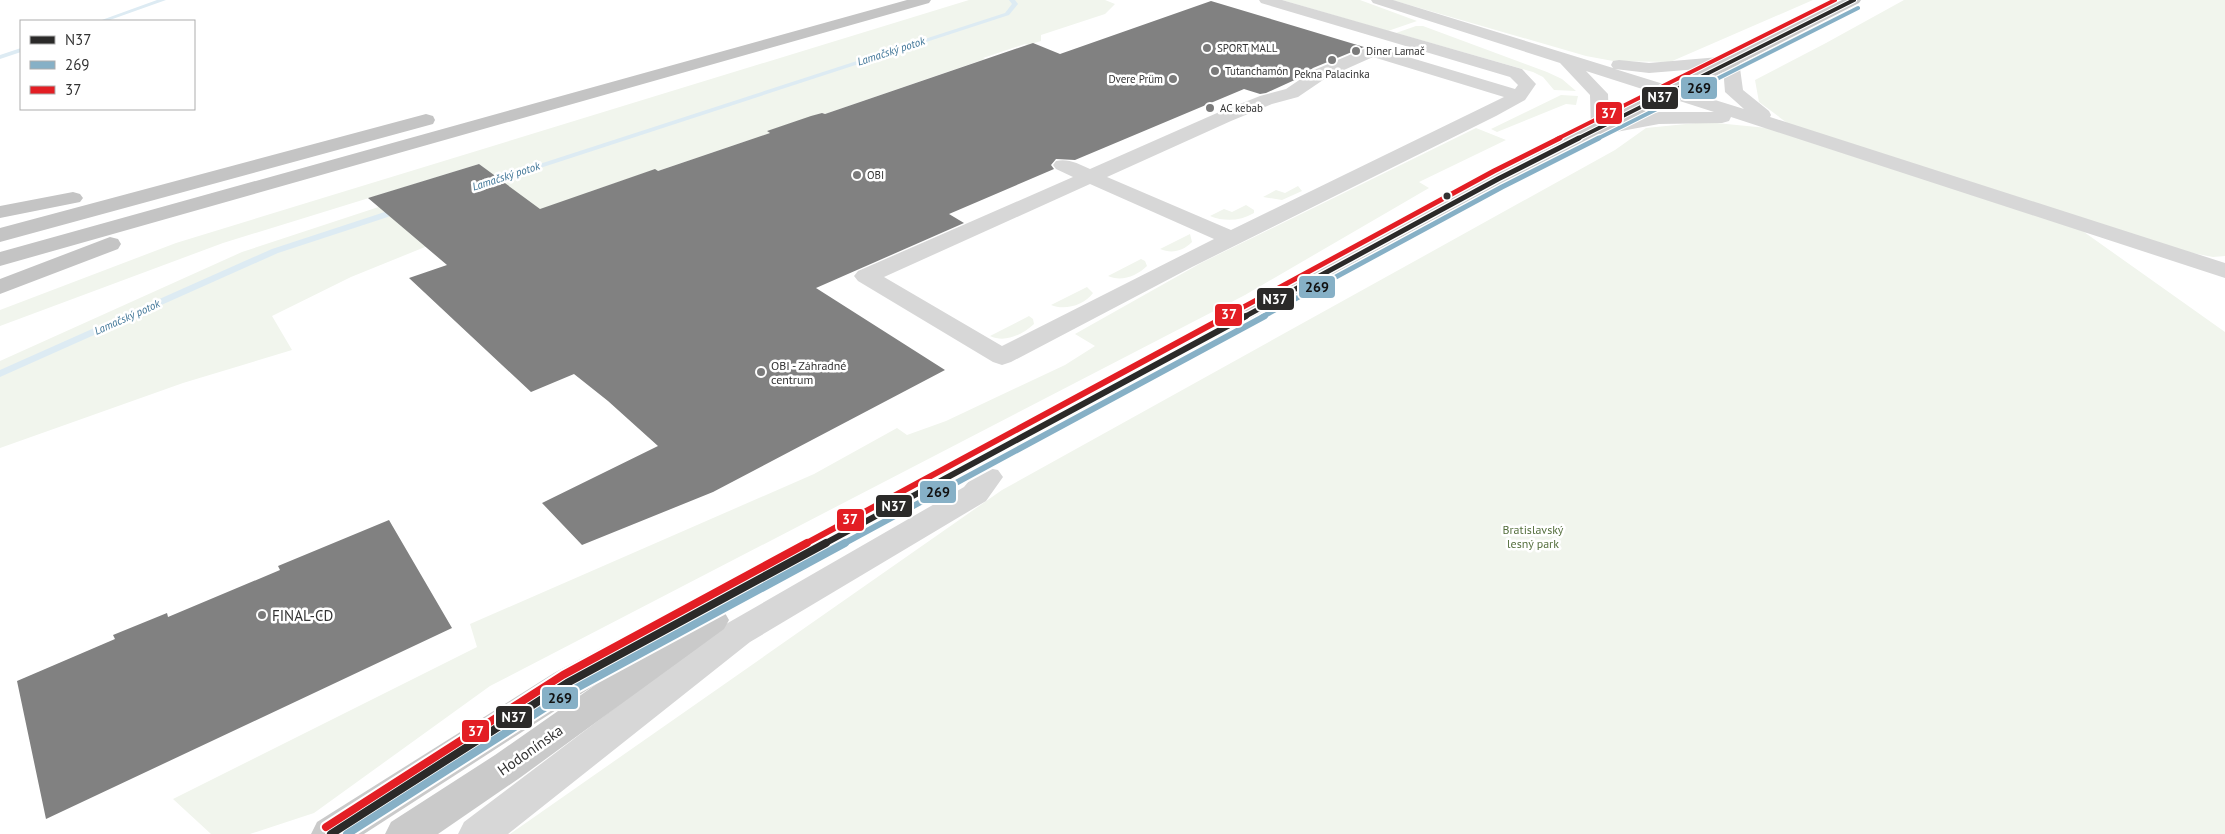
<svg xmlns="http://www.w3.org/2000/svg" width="2225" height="834" font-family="'PT Sans',sans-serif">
<rect width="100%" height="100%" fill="#fff"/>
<path fill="#f1f5ed" d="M 969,0 L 1105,0 L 1115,4 L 1105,14 L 1041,35 L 1041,41 L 1028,45 L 1025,44 L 983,58 L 985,59 L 825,114 L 822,113 L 768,131 L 770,133 L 658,171 L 642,174 L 589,192 L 591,194 L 425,247 L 351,277 L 272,316 L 292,350 L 183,383 L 0,448 L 0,361 L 242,252 L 488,171 L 479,164 L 223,243 L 0,326 L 0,310 L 176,243 Z
M 1282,0 L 1360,0 L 1417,21 L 1388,31 Z
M 1392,0 L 1813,0 L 1670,62 L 1613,61 L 1586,56 Z
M 1904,0 L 2225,0 L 2225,256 L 2213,257 L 2084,232 L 2225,332 L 2225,834 L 510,834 L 1002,490 L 1615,150 L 1646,128 L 1706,122 L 1798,131 L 1759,102 L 1755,80 L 1826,43 Z
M 1416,26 L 1423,26 L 1547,72 L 1562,79 L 1576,91 L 1554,90 L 1543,77 L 1533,72 L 1396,33 Z
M 1561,95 L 1578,96 L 1576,105 L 1566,104 L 1497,132 L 1491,129 Z
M 1476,128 L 1506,140 L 1419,182 L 1429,188 L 1245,295 L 490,686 L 314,813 L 250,834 L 211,834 L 173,799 L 477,647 L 470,624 L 814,474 L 897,428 L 907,435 L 946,421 L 1065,365 L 1095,346 L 1075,334 L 1201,263 Z
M 1298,186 L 1302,191 L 1282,200 L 1263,197 L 1276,190 L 1285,193 Z
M 1246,205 L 1254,210 L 1254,213 C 1240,221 1225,222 1210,216 L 1224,209 L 1232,212 Z
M 1190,234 L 1192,242 C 1183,251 1172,254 1160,249 Z
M 1141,259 L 1145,261 L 1147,266 C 1137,276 1121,282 1108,276 Z
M 1087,287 L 1093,293 C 1084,305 1065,311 1051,305 Z
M 1029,316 L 1033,319 L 1034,324 C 1022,335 1005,343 990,336 Z"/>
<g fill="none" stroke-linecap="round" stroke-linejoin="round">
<path fill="#ddebf3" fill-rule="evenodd" d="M 157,0 L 166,0 L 107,21 L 99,21 Z
M 1009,0 L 1015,0 L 1018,4 L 1009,15 L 488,185 L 482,185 L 481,183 L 1005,13 L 1012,4 Z
M 21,48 L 21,52 L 0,59 L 0,55 Z
M 400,207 L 404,210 L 403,212 L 278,253 L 0,377 L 0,370 L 272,249 Z"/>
</g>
<path fill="#818181" d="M 1211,1 L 1364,47 L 1313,68 L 1299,78 L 1266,93 L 1260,94 L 1244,89 L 1075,160 L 1056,159 L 1051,165 L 1054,169 L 949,214 L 964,223 L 816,288 L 945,370 L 713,492 L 582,545 L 542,503 L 658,446 L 608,401 L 574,374 L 531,392 L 409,278 L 447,265 L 368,198 L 479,164 L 540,209 L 655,169 L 658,171 L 770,133 L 767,131 L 811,116 L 822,113 L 825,114 L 1033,43 L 1060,54 Z
M 389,520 L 452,628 L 46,819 L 17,681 L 115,639 L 113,635 L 167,613 L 168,617 L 280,570 L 278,566 Z"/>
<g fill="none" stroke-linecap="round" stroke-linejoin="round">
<path fill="#d7d7d7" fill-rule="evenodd" d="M 1259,0 L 1282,0 L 1522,69 L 1536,84 L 1525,100 L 1496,116 L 1192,267 L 1011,362 L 1002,365 L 993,362 L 858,281 L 854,276 L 858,271 L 1073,177 L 1056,169 L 1053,165 L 1056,161 C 1068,158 1079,164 1090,169 L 1217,113 L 1260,96 L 1286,89 L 1314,70 L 1366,48 L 1378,48 L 1515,89 L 1518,85 L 1510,77 L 1261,3 ZM 1373,57 L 1504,97 L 1231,230 L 1107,177 L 1231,121 L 1272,104 L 1298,97 L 1326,78 ZM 1090,184 L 1214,239 L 1002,346 L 884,277 Z
M 1371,0 L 1393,0 L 1613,68 L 1611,65 L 1613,61 L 1619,60 L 1649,63 L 1731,56 L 1737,57 L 1739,61 L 1743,90 L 1769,111 L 1771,115 L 1770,117 L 2225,263 L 2225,278 L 1731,117 L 1729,121 L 1722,123 L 1659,124 L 1600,135 L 1593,133 L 1591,129 L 1590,95 L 1560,63 L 1373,3 ZM 1723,67 L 1725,92 L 1744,109 L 1615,69 L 1649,73 ZM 1586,71 L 1714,112 L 1659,112 L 1609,122 L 1608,94 Z
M 988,468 L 998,470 L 1003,477 L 986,501 L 750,642 L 508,834 L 458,834 L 464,822 L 726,624 L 964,487 L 978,470 Z"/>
<path fill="#cacaca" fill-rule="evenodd" d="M 1842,0 L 1861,0 L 1859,3 L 1505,183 L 725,613 L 729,620 L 724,629 L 521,777 L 438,834 L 385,834 L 391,822 L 495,755 L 598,683 L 364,834 L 311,834 L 317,822 L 554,673 L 1491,175 Z"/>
<path fill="#c4c4c4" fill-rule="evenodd" d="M 907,0 L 931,0 L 929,3 L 0,266 L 0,252 Z
M 426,114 L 433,116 L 435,120 L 433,124 L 0,242 L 0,228 Z
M 73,192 L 80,194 L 83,198 L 80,202 L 0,218 L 0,206 Z
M 110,237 L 118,239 L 121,244 L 118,249 L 0,294 L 0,279 Z"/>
<g stroke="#fff" stroke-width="6">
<path id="bus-1-far3" d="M 1577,139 L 1854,0"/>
</g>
<g stroke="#fff" stroke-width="8">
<path id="bus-1-far2" d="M 1244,317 L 1498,179 L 1579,138"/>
</g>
<g stroke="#fff" stroke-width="10">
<path id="bus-1-far1" d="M 824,544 L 1246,316"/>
</g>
<g stroke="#fff" stroke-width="12">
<path id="bus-1" d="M 331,834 L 567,683 L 826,543"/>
</g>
<g stroke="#fff" stroke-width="6">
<path id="bus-2-far3" d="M 1597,139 L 1858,8"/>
</g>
<g stroke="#fff" stroke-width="8">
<path id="bus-2-far2" d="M 1262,317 L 1502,187 L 1599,138"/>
</g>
<g stroke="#fff" stroke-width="10">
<path id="bus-2-far1" d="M 843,544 L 1265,316"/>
</g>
<g stroke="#fff" stroke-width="12">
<path id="bus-2" d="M 347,834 L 571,691 L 845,543"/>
</g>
<g stroke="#fff" stroke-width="6">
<path id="bus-3-far3" d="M 1557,139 L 1835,0"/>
</g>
<g stroke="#fff" stroke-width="8">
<path id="bus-3-far2" d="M 1225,317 L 1494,171 L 1560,138"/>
</g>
<g stroke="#fff" stroke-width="10">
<path id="bus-3-far1" d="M 805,544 L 1227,316"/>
</g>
<g stroke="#fff" stroke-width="12">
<path id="bus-3" d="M 326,827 L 563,675 L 807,543"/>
</g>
<use href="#bus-1-far3" stroke="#2b2a29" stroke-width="4"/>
<use href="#bus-1-far2" stroke="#2b2a29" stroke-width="5"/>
<use href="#bus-1-far1" stroke="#2b2a29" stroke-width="6"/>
<use href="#bus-1" stroke="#2b2a29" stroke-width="8"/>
<use href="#bus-2-far3" stroke="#86b0c6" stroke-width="4"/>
<use href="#bus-2-far2" stroke="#86b0c6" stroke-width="5"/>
<use href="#bus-2-far1" stroke="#86b0c6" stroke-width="6"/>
<use href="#bus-2" stroke="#86b0c6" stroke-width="8"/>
<use href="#bus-3-far3" stroke="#e31e24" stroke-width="4"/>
<use href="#bus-3-far2" stroke="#e31e24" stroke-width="5"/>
<use href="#bus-3-far1" stroke="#e31e24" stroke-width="6"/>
<use href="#bus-3" stroke="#e31e24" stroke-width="8"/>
</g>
<g fill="#7a7a7a" stroke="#fff" stroke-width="2">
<circle cx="1207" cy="48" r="5"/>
<circle cx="1356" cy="51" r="5"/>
<circle cx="1332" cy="60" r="5"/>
<circle cx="1215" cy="71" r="5"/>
<circle cx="1173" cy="79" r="5"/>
<circle cx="1210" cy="108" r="5"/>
<circle cx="857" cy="175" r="5"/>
<circle cx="761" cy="372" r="5"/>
<circle cx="262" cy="615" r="5"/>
</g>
<circle fill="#333" stroke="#fff" stroke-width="2" cx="1447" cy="196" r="4.5"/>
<g text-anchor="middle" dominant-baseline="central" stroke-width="5" stroke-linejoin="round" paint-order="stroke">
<g font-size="11" fill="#333" stroke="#fff" text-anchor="start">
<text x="1217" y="48">SPORT MALL</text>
<text x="1366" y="51">Diner Lamač</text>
<text x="1225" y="71">Tutanchamón</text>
<text x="1332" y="74" text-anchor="middle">Pekna Palacinka</text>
<text x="1163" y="79" text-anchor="end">Dvere Prüm</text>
<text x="1220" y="108">AC kebab</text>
<text x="867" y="175">OBI</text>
</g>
<g font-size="11" font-style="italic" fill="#3f7597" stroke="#fff">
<text transform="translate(891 51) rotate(-18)">Lamačský potok</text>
<text transform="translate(506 176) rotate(-18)">Lamačský potok</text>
<text transform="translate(127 317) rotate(-24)">Lamačský potok</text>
</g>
<g font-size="12" fill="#333" stroke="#fff" text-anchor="start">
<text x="771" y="365">OBI - Záhradné<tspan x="771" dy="14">centrum</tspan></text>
</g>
<g font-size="12" fill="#56703f" stroke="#fff">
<text x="1533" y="529">Bratislavský<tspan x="1533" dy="14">lesný park</tspan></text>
</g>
<g font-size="15" fill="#333" stroke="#fff" text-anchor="start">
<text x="272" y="615">FINAL-CD</text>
</g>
<g font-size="15" fill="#333" stroke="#fff">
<text transform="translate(530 750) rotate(-35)">Hodonínska</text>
</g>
</g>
<g stroke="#fff" stroke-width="2">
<rect x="1680" y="76" width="38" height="24" rx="5" fill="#86b0c6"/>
<rect x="1641" y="86" width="38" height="24" rx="5" fill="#2b2a29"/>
<rect x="1595" y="101" width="28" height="24" rx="5" fill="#e31e24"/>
<rect x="1298" y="275" width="38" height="24" rx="5" fill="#86b0c6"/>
<rect x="1256" y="287" width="39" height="24" rx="5" fill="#2b2a29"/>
<rect x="1214" y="303" width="29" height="24" rx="5" fill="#e31e24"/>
<rect x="919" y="480" width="38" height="24" rx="5" fill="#86b0c6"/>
<rect x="875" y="494" width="38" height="24" rx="5" fill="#2b2a29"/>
<rect x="836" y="508" width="29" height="24" rx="5" fill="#e31e24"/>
<rect x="541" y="686" width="38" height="24" rx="5" fill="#86b0c6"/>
<rect x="495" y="705" width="38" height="24" rx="5" fill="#2b2a29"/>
<rect x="461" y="719" width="29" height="24" rx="5" fill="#e31e24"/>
</g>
<g font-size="14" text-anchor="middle" font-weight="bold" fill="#fff">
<text x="1660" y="102">N37</text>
<text x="1609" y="118">37</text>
<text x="1275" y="304">N37</text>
<text x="1229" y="319">37</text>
<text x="894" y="511">N37</text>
<text x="850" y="524">37</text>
<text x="514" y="722">N37</text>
<text x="476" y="736">37</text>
</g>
<g font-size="14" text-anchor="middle" font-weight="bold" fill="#111">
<text x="1699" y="93">269</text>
<text x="1317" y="292">269</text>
<text x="938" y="497">269</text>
<text x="560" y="703">269</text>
</g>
<rect x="20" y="20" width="175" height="90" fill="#ffffff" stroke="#adadad"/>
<rect x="30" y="36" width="25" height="8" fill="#2b2a29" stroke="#adadad"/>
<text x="65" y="45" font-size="15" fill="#333333">N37</text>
<rect x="30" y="61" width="25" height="8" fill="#86b0c6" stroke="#adadad"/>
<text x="65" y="70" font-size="15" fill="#333333">269</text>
<rect x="30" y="86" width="25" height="8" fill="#e31e24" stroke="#adadad"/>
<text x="65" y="95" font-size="15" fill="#333333">37</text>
</svg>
